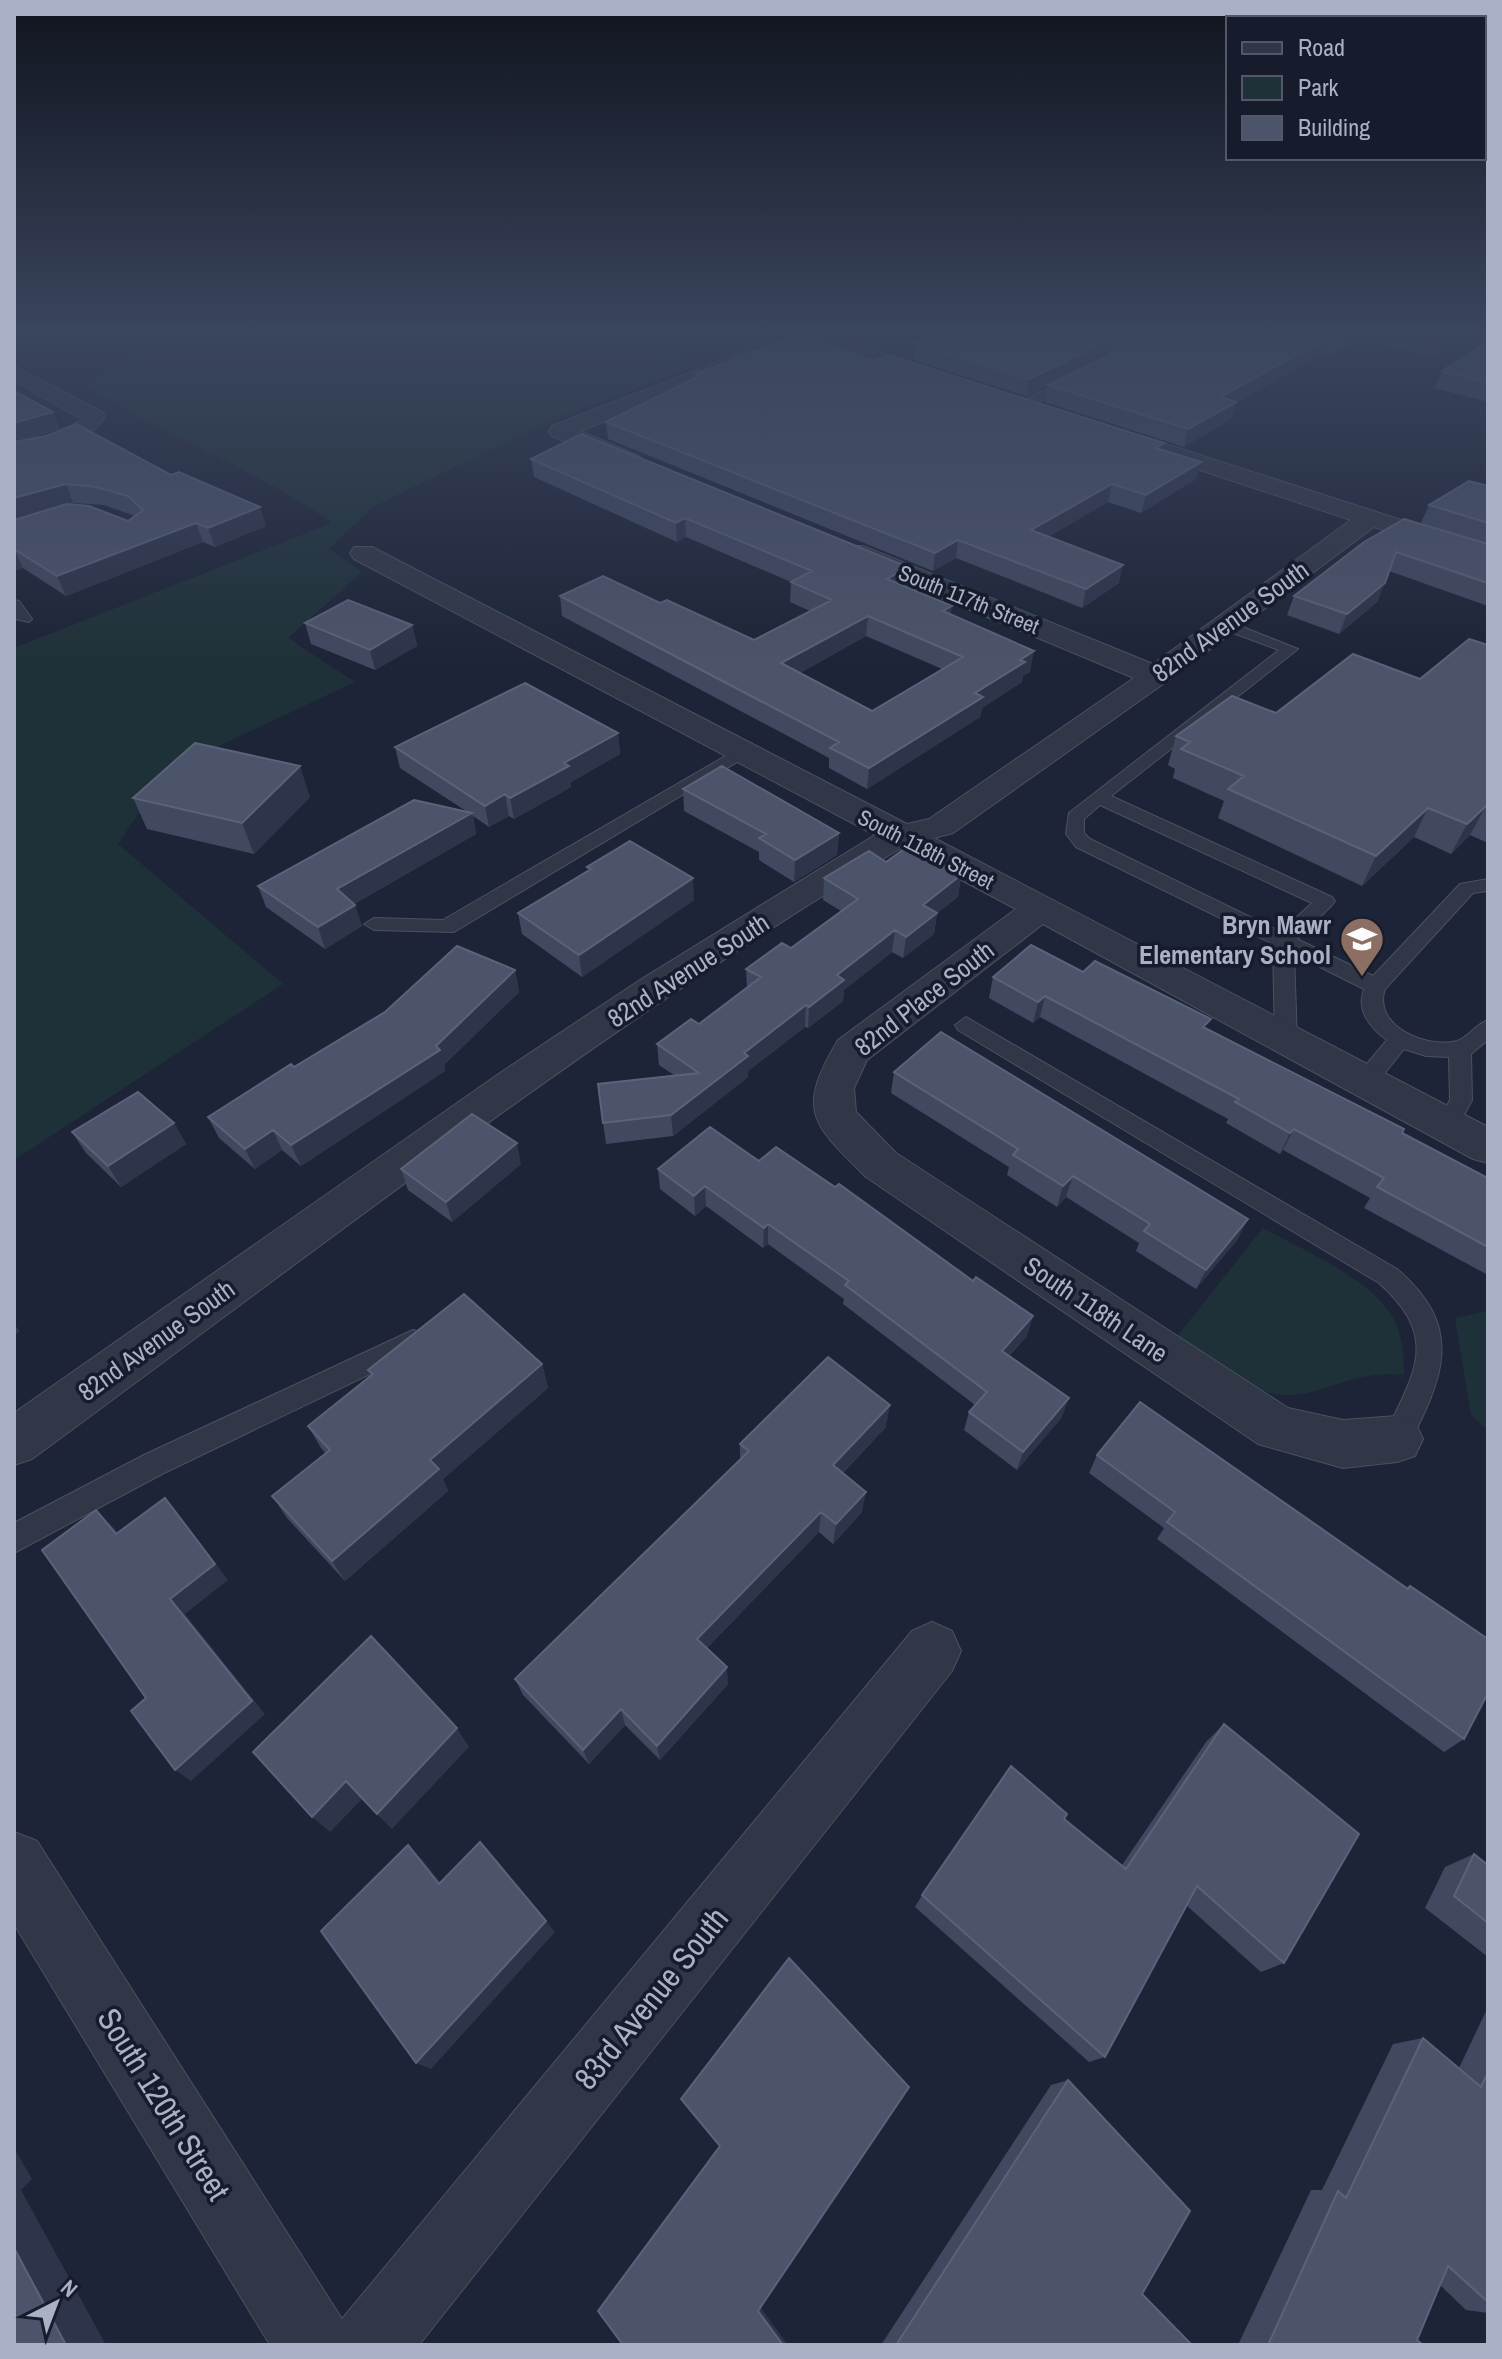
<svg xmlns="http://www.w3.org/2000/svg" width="1502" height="2359" font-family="'Archivo Narrow',sans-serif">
<rect width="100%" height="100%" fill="#1d2437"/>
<path fill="#1f3138" d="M 180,333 L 495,333 L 708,362 L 542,424 L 373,507 L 329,549 L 362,572 L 288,638 L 355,682 L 168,770 L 118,844 L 283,984 L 14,1160 L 14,648 L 332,523 C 255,468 163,436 83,383 Z
M 1263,1228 C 1302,1250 1380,1282 1397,1326 C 1403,1342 1404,1359 1404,1375 C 1352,1369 1325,1396 1283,1395 C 1252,1395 1202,1355 1175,1339 Z
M 1488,1311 L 1488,1430 L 1471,1415 L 1455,1318 Z"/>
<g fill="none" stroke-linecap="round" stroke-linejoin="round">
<g stroke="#4b5163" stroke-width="2">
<path id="service" d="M 1038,333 L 1053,333 L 1115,352 L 1104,369 L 1025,409 L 1019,405 L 1021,402 L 1096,365 L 1103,354 Z
M 1339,333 L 1358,333 L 1433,350 L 1428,353 Z
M 14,600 L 19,601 L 32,619 L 29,622 L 16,619 Z
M 1220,622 L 1230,622 L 1298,649 L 1111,796 L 1332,897 L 1335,901 L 1332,905 L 1297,939 L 1373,976 L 1460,884 L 1488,879 L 1488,891 L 1473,893 L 1385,989 C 1372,1026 1427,1049 1457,1041 C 1469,1037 1476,1024 1488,1020 L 1488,1040 L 1471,1054 L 1472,1100 L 1455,1132 L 1439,1132 L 1435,1126 L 1450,1100 L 1449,1057 L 1426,1056 L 1404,1049 L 1373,1088 L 1357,1088 L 1354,1082 L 1357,1076 L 1387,1040 C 1370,1028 1356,1010 1364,989 L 1294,954 L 1297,1041 L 1286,1049 L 1278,1046 L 1275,1041 L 1273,944 L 1076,847 L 1066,834 L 1069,813 L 1279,650 L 1220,628 ZM 1100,805 L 1312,903 L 1281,932 L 1090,839 L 1084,833 L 1084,819 Z
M 741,747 L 750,752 L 747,756 L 454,932 L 374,930 L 364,924 L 374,918 L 443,920 Z
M 966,1017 L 1397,1269 C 1466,1328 1443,1378 1407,1448 L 1397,1452 L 1387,1448 L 1383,1439 C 1412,1375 1443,1340 1379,1283 L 958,1030 L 955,1025 Z
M 413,1330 L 422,1333 L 426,1341 L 422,1349 L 164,1473 L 14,1553 L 14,1523 L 144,1455 Z"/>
</g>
<g stroke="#4b5163" stroke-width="2">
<path id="minor" d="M 791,333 L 820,333 L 945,373 L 948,377 L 945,381 L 931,381 L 794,337 Z
M 1415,333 L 1435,333 L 1429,341 L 1438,350 L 1435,354 C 1423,357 1415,352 1408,342 Z
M 751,349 L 761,355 L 758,359 L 580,431 L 639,456 L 643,461 L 639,466 L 623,466 L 552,436 L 549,431 L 552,426 Z
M 14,366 L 102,412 L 105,417 C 85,448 47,452 14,460 L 14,446 L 62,432 L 82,419 L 14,381 Z
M 1144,437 L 1488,548 L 1488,564 L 1374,527 L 1166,682 L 953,833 L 934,838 L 1488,1127 L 1488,1163 L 1473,1159 L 1043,924 L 867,1060 L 854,1088 L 856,1112 L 896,1153 L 1288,1408 L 1343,1420 L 1397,1416 L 1415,1422 L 1423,1439 L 1415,1456 L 1397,1462 L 1343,1468 L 1258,1444 L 866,1177 C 811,1123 796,1111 838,1040 L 1016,909 L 901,848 C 597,1030 317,1250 32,1459 L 14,1465 L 14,1413 L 500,1073 L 640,980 L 875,835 L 354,559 L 350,553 L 354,547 L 372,547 L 907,824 L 929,819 L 1134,678 L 845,558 L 841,552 L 845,546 L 863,546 L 1153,664 L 1351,520 L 1136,449 L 1133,444 L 1136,439 Z
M 932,1622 L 952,1631 L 961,1651 L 952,1671 L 419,2345 L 270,2345 L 14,1924 L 14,1832 L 37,1841 L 342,2319 L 912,1631 Z"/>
</g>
<g stroke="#4b5163" stroke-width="2">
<path id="tertiary" d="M 14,333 L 26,333 L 14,339 Z"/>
</g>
<use href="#service" fill="#313747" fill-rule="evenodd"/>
<use href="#minor" fill="#313747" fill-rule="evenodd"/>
<use href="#tertiary" fill="#313747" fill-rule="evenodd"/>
</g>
<path fill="#414960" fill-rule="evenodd" d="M 942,333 L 1360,333 L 1357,340 L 1332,355 L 1323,353 L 1236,403 L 1231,419 L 1184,447 L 1045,402 L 1048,385 L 1026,396 L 914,360 L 915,343 ZM 1101,344 L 1113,348 L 1109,355 L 1094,362 L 1098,356 Z
M 1488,341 L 1488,402 L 1435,388 L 1442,371 Z
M 873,361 L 1162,450 L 1196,479 L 1141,513 L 1108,502 L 1048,537 L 1119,583 L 1082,608 L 956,558 L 933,571 L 608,439 L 606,422 L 696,377 L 695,374 Z
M 14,391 L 60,429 L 21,441 L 266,526 L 215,547 L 203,542 L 66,596 L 23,568 L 14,571 L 14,520 L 42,511 L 14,519 ZM 73,503 L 104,505 L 135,516 L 128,521 L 68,504 Z
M 531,459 L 906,587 L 950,614 L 1030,672 L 1023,676 L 1022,682 L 982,708 L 980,717 L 867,789 L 829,768 L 829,758 L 562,616 L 560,596 L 660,603 L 754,640 L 810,611 L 790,602 L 791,582 L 686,537 L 677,542 L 534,477 ZM 866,636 L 942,669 L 872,711 L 800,673 Z
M 1488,486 L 1488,606 L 1389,571 L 1377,602 L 1339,634 L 1287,615 L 1294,596 L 1364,542 L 1455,534 L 1421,523 L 1429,505 Z
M 305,623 L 412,625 L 417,646 L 375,670 L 311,644 Z
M 1488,645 L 1488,843 L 1470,835 L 1451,854 L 1414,837 L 1362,886 L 1218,818 L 1224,801 L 1173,778 L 1175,769 L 1168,765 L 1176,736 L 1420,679 Z
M 618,733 L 620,754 L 571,782 L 571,787 L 514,819 L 509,816 L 489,827 L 473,816 L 476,834 L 354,904 L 362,926 L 325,949 L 266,907 L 258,886 L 466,811 L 400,768 L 395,747 Z
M 683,789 L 839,833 L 837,855 L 794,882 L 759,860 L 759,852 L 684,811 Z
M 310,797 L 254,854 L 147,829 L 133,798 Z
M 886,862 L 961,875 L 958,897 L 937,913 L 934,934 L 903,958 L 892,952 L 844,990 L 843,1001 L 808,1028 L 805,1027 L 748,1071 L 748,1077 L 673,1136 L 606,1144 L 598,1084 L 674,1075 L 659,1065 L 657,1044 L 699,1024 L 747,988 L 746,969 L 791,948 L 841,911 L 823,900 L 824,878 Z
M 587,867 L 694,900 L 582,977 L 522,934 L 518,913 L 588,871 Z
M 515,970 L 519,992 L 444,1065 L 445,1071 L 301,1166 L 282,1150 L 255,1169 L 219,1138 L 208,1117 L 294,1067 Z
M 1083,972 L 1207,1029 L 1488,1178 L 1488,1275 L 1364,1208 L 1370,1198 L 1283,1150 L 1280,1154 L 1226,1123 L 1228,1119 L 1040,1017 L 1033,1023 L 989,998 L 993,977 Z
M 894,1072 L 1238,1239 L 1196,1289 L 1136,1251 L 1139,1243 L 1066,1197 L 1057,1207 L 1007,1175 L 1009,1167 L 891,1093 Z
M 174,1123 L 186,1144 L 121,1187 L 86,1153 L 72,1132 Z
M 759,1161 L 1027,1336 L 1009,1356 L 1062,1417 L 1017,1470 L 964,1430 L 969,1412 L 975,1405 L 843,1304 L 844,1299 L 768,1244 L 763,1248 L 706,1206 L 695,1216 L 660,1189 L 658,1169 Z
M 521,1164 L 452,1222 L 408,1190 L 401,1169 Z
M 542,1364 L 548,1388 L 443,1479 L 448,1491 L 345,1581 L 287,1518 L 272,1496 L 326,1454 L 321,1448 L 308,1426 L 371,1376 L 368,1370 Z
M 886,1427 L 843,1473 L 862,1512 L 833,1544 L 819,1532 L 707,1648 L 728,1684 L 660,1760 L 625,1725 L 589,1764 L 523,1695 L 515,1679 L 740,1460 L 740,1444 Z
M 1097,1455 L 1407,1588 L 1410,1586 L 1464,1739 L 1444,1752 L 1157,1539 L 1164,1528 L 1089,1473 Z
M 1224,1724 L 1284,1963 L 1261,1972 L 1186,1905 L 1105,2057 L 1089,2062 L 915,1907 L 922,1895 L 1064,1819 L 1122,1865 L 1206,1742 Z
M 1474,1854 L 1488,1865 L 1488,1957 L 1425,1908 L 1445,1867 Z
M 1488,2007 L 1488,2313 L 1466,2310 L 1440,2285 L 1417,2340 L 1423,2345 L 1238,2345 L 1311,2190 L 1322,2190 L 1393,2044 L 1423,2038 L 1459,2068 Z
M 1068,2080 L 1142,2294 L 1192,2345 L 881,2345 L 1051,2085 Z"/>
<path fill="#2e354b" d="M 1347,333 L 1360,333 L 1357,340 L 1332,355 L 1337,339 Z
M 1329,337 L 1323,353 L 1236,403 L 1231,419 L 1184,447 L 1188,429 L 1220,397 Z
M 1102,339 L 1098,356 L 1094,363 L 1026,396 L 1029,379 Z
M 53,412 L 60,429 L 14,443 L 14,423 Z
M 1201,462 L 1196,479 L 1141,513 L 1146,495 Z
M 66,484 L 73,503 L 14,519 L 14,498 Z
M 1112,484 L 1108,502 L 1028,549 L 1031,530 Z
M 260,507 L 266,526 L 215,547 L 208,528 Z
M 685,518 L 686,537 L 677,542 L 676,523 Z
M 196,523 L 203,542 L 66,596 L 57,576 Z
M 958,540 L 956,558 L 933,571 L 935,553 Z
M 14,549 L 23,568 L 14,571 Z
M 1123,565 L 1119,583 L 1082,608 L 1086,589 Z
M 908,567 L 906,587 L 887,579 Z
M 1385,583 L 1377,602 L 1339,634 L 1347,614 Z
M 952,606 L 949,626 L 943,611 Z
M 868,616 L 866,636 L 781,684 L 781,663 Z
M 412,625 L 417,646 L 375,670 L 370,650 Z
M 1034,651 L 1030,672 L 1023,676 L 1022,682 L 982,708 L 980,717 L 867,789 L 869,768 L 1020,660 Z
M 618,733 L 620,754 L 571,782 L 571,787 L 514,819 L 510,798 L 564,763 Z
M 300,766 L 310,797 L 254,854 L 242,823 Z
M 505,794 L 509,816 L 489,827 L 485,806 Z
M 1486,806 L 1470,835 L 1451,854 L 1467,824 Z
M 1428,808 L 1414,837 L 1362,886 L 1376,856 Z
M 472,813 L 476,834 L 343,910 L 337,889 Z
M 839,833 L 837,855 L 794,882 L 795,860 Z
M 961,875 L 958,897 L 937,913 L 934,934 L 903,958 L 906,937 L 923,905 Z
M 693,878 L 694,900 L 582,977 L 579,955 Z
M 355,905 L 362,926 L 325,949 L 318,927 Z
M 895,930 L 892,952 L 844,990 L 843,1001 L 808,1028 L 809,1007 L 837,975 Z
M 515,970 L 519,992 L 444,1065 L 445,1071 L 301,1166 L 291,1145 L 436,1046 Z
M 1045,996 L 1040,1017 L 1033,1023 L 1038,1002 Z
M 806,1005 L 805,1027 L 748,1071 L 748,1077 L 673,1136 L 671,1115 L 744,1053 Z
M 174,1123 L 186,1144 L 121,1187 L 108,1166 Z
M 1294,1129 L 1283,1150 L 1280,1154 L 1290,1133 Z
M 273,1130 L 282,1150 L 255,1169 L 245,1149 Z
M 517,1143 L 521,1164 L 452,1222 L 446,1202 Z
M 1073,1176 L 1066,1197 L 1057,1207 L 1063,1186 Z
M 705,1186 L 706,1206 L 695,1216 L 694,1196 Z
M 1248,1219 L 1238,1239 L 1196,1289 L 1206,1270 Z
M 768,1224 L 768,1244 L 763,1248 L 764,1228 Z
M 1033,1316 L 1027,1336 L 996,1369 L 1002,1351 Z
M 14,1324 L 20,1331 L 14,1336 Z
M 542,1364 L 548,1388 L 443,1479 L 448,1491 L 345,1581 L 332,1561 L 430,1460 Z
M 1069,1398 L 1062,1417 L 1017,1470 L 1023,1452 Z
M 890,1405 L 886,1427 L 831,1485 L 833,1465 Z
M 866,1492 L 862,1512 L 833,1544 L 836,1524 Z
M 165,1498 L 179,1515 L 228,1580 L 185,1614 L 265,1714 L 191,1781 L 175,1770 L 170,1599 Z
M 96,1510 L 113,1527 L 132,1551 L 116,1534 Z
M 821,1512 L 819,1532 L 699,1656 L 697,1639 Z
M 727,1667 L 728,1684 L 660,1760 L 657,1746 Z
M 621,1709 L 625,1725 L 589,1764 L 583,1750 Z
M 457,1728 L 469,1747 L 392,1829 L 377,1814 Z
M 346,1781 L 363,1798 L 330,1832 L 312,1817 Z
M 408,1845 L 422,1859 L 452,1897 L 439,1884 Z
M 546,1921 L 555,1932 L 431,2069 L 416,2063 Z
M 14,2148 L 32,2179 L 21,2190 L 106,2345 L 66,2345 L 14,2248 Z
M 758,2304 L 788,2345 L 783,2345 L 758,2311 Z"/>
<path fill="#4c546b" stroke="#5b6279" stroke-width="2" fill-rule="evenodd" d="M 942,333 L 1083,333 L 1102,339 L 1097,346 L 1029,379 L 915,343 Z
M 1119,333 L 1347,333 L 1337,339 L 1329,337 L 1220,397 L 1236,402 L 1188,429 L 1048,385 L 1109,355 L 1121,337 Z
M 798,336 L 873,361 L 888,355 L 1164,443 L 1156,448 L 1201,462 L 1146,495 L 1112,484 L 1031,530 L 1123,565 L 1086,589 L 958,540 L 935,553 L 606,422 L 699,376 L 695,374 Z
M 1488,341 L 1488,383 L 1442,371 Z
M 14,391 L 53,412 L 14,423 Z
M 76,424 L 171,475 L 179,472 L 260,507 L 208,528 L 196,523 L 57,576 L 14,549 L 14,520 L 67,504 L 89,506 L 128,521 L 143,510 L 128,496 L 96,487 L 66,484 L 14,498 L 14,442 L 46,436 Z
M 581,434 L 908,567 L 887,579 L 952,606 L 943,611 L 1034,651 L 1020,660 L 1025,662 L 975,693 L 983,697 L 869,768 L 830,748 L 839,742 L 560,596 L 603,576 L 660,603 L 667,600 L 754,640 L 832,600 L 791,582 L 812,571 L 685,518 L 676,523 L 531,459 ZM 868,616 L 963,657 L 872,711 L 781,663 Z
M 1469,481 L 1488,486 L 1488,523 L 1429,505 Z
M 1404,519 L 1488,544 L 1488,583 L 1396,552 L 1385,583 L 1347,614 L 1294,596 L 1364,542 Z
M 348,600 L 412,625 L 370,650 L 305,623 Z
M 1469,639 L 1488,645 L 1488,807 L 1486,806 L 1467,824 L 1428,808 L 1376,856 L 1228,789 L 1244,776 L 1181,749 L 1190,742 L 1176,736 L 1232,696 L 1276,713 L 1353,654 L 1420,679 Z
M 525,683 L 618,733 L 564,763 L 569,766 L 510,798 L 505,794 L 485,806 L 395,747 Z
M 195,743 L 300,766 L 242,823 L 133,798 Z
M 722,766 L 839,833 L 795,860 L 759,838 L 766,834 L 683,789 Z
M 414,800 L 472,813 L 337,889 L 355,905 L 318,927 L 258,886 Z
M 630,841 L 693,878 L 579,955 L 518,913 L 591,869 L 587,867 Z
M 907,847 L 961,875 L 923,905 L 937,913 L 906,937 L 895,930 L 837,975 L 844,980 L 809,1007 L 806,1005 L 744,1053 L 748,1056 L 671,1115 L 603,1123 L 598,1084 L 699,1073 L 657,1044 L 691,1019 L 699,1024 L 761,977 L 746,969 L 782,943 L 791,948 L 858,899 L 824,878 L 869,851 L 886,862 Z
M 1031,945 L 1083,972 L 1095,961 L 1211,1019 L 1203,1027 L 1404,1129 L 1402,1133 L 1488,1178 L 1488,1247 L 1377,1187 L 1384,1178 L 1294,1129 L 1290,1133 L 1235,1102 L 1239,1099 L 1045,996 L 1038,1002 L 993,977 Z
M 457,946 L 515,970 L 436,1046 L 440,1050 L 291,1145 L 273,1130 L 245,1149 L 208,1117 L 291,1064 L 294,1067 L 385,1012 Z
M 941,1032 L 1248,1219 L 1206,1270 L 1144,1231 L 1150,1224 L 1073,1176 L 1063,1186 L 1013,1155 L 1018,1149 L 894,1072 Z
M 138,1092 L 174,1123 L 108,1166 L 72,1132 Z
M 472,1114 L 517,1143 L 446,1202 L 401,1169 Z
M 710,1127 L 759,1161 L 776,1147 L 835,1187 L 839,1184 L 973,1281 L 976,1277 L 1033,1316 L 1002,1351 L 1069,1398 L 1023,1452 L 969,1412 L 987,1392 L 845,1285 L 849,1281 L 768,1224 L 764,1228 L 705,1186 L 694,1196 L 658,1169 Z
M 464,1294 L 542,1364 L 430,1460 L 439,1469 L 332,1561 L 272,1496 L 330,1450 L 308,1426 L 373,1374 L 368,1370 Z
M 828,1357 L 890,1405 L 833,1465 L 866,1492 L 836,1524 L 821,1512 L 697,1639 L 727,1667 L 657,1746 L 621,1709 L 583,1750 L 515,1679 L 749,1451 L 740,1444 Z
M 1140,1402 L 1408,1589 L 1410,1586 L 1488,1639 L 1488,1693 L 1464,1739 L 1167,1522 L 1175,1512 L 1097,1455 Z
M 165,1498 L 215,1564 L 170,1599 L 252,1701 L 175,1770 L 131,1711 L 146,1698 L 42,1550 L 96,1510 L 116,1534 Z
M 371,1636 L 457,1728 L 377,1814 L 346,1781 L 312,1817 L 253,1752 Z
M 1224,1724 L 1359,1834 L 1284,1963 L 1197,1886 L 1105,2057 L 922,1895 L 1011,1766 L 1067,1814 L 1064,1819 L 1126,1869 Z
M 480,1842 L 546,1921 L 416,2063 L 321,1931 L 408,1845 L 439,1884 Z
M 1474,1854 L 1488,1865 L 1488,1923 L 1454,1896 Z
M 789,1958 L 909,2087 L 758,2311 L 783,2345 L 623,2345 L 598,2311 L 720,2146 L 681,2099 Z
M 1423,2038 L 1481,2087 L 1488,2072 L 1488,2302 L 1448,2266 L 1417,2340 L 1423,2345 L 1268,2345 L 1338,2191 L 1346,2198 Z
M 1068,2080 L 1190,2211 L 1142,2294 L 1192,2345 L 896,2345 Z
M 14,2248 L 66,2345 L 14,2345 Z"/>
<linearGradient id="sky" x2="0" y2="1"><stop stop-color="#10141e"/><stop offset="0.5" stop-color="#3a455e"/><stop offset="1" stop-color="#3a455e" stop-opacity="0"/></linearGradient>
<rect width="1502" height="663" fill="url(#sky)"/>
<defs>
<g id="school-pin" transform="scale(2.3)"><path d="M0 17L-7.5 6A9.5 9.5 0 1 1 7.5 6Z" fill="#8d6e63" stroke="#171c2c"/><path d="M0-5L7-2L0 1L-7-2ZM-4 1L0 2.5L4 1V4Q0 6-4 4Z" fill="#fff"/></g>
</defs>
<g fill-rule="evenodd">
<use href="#school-pin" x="1362" y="939"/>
</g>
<g text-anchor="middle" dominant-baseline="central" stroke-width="7" stroke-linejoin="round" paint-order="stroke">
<g font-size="22" fill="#aab0c5" stroke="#171c2c">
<text transform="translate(969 599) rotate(22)">South 117th Street</text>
<text transform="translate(926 849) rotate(27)">South 118th Street</text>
</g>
<g font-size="26" fill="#aab0c5" stroke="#171c2c">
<text transform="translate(1230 621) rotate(-36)">82nd Avenue South</text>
<text transform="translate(688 970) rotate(-33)">82nd Avenue South</text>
<text transform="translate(924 998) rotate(-38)">82nd Place South</text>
<text transform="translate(1096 1309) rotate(34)">South 118th Lane</text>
<text transform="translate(156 1340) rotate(-36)">82nd Avenue South</text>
</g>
<g font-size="26" font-weight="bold" fill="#aab0c5" stroke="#171c2c" text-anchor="end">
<text x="1331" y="924">Bryn Mawr<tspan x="1331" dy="30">Elementary School</tspan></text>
</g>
<g font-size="32" fill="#aab0c5" stroke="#171c2c">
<text transform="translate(651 1998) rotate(-51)">83rd Avenue South</text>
<text transform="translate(164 2104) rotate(58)">South 120th Street</text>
</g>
</g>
<rect width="1502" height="2359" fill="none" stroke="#aab0c5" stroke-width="32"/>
<rect x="1226" y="16" width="260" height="144" fill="#171c2c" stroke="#525769" stroke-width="2"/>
<rect x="1242" y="42" width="40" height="12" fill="#313747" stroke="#525769" stroke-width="2"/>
<text x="1298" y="56" font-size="24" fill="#aab0c5">Road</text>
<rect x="1242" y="76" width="40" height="24" fill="#1f3138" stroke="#525769" stroke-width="2"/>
<text x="1298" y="96" font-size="24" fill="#aab0c5">Park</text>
<rect x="1242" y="116" width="40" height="24" fill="#4c546b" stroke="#525769" stroke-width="2"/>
<text x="1298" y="136" font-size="24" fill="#aab0c5">Building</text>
<g transform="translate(56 2303) rotate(42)" stroke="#171c2c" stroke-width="6" paint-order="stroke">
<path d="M0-6L14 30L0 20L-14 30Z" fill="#aab0c5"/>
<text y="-12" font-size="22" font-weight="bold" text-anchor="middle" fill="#aab0c5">N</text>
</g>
</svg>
